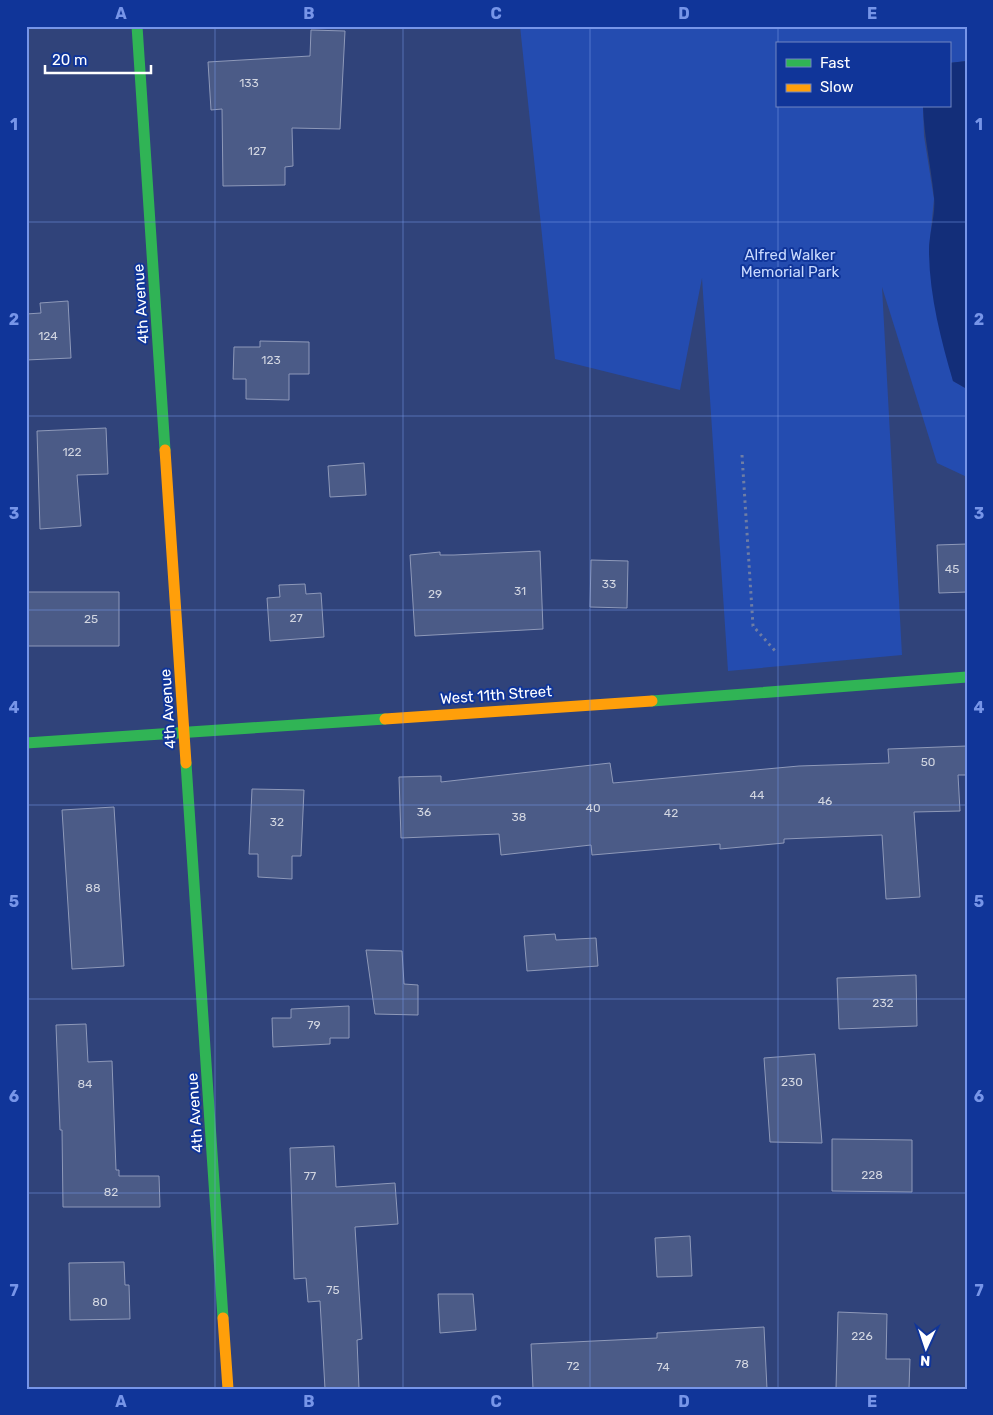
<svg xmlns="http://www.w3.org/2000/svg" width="993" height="1415" font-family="Rubik,sans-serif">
<rect width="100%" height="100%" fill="#30437a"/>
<path fill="#244cb0" d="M 520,26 L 967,26 L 967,61 L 949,63 L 949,44 L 777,44 L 777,106 L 923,106 L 924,136 L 934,199 L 929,250 L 934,296 L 953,381 L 967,389 L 967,477 L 937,463 L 882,287 L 902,655 L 728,671 L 702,278 L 680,390 L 555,359 Z"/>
<path fill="#132e79" d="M 967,61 L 967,389 L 953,381 C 941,340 929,294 929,250 C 929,233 936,214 934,197 C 931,166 924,137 923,106 L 949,106 L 949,63 Z"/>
<path fill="#4b5b87" stroke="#8e99b9" d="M 311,30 L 345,31 L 340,129 L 292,128 L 293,166 L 285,167 L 285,185 L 223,186 L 222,109 L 211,110 L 208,62 L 310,56 Z
M 68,301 L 71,358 L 26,360 L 26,314 L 41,313 L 40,303 Z
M 260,341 L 309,342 L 309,374 L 289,374 L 289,400 L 246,399 L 246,379 L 233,379 L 234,347 L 260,347 Z
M 106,428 L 108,474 L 77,475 L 81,526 L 40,529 L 37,431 Z
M 364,463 L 366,495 L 330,497 L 328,466 Z
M 967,544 L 967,592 L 939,593 L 937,545 Z
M 540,551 L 543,629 L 415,636 L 410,555 L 440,552 L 440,555 L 454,555 Z
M 591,560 L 628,561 L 627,608 L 590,607 Z
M 305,584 L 306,594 L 321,593 L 324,637 L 270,641 L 267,598 L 280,597 L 279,585 Z
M 26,592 L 119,592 L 119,646 L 26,646 Z
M 967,746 L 967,775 L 958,775 L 960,811 L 914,812 L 920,897 L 886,899 L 882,835 L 784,839 L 784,843 L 720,849 L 720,844 L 592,855 L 591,845 L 501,855 L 499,834 L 401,838 L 399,777 L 441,776 L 441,782 L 610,763 L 613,783 L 799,766 L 889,763 L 888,749 Z
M 252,789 L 304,790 L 301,856 L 292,856 L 292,879 L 258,877 L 258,854 L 249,854 Z
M 114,807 L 124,966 L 72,969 L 62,810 Z
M 555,934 L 556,940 L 596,938 L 598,966 L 527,971 L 524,936 Z
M 366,950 L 402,951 L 404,984 L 418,985 L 418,1015 L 375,1014 Z
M 916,975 L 917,1026 L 839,1029 L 837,978 Z
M 349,1006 L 349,1038 L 330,1038 L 330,1044 L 273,1047 L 272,1018 L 291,1018 L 291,1009 Z
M 86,1024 L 88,1062 L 112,1061 L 116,1170 L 119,1170 L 119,1176 L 159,1176 L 160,1207 L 63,1207 L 62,1130 L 60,1130 L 56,1025 Z
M 815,1054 L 822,1143 L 770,1142 L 764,1058 Z
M 832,1139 L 912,1140 L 912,1192 L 832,1191 Z
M 334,1146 L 336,1187 L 395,1183 L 398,1224 L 355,1227 L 362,1339 L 357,1340 L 359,1389 L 325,1389 L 320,1301 L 308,1302 L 306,1278 L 294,1279 L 290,1148 Z
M 690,1236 L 692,1276 L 657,1277 L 655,1238 Z
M 124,1262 L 125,1285 L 129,1285 L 130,1319 L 70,1320 L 69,1263 Z
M 438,1294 L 473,1294 L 476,1330 L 440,1333 Z
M 838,1312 L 887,1314 L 886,1359 L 910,1359 L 909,1389 L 836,1389 Z
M 764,1327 L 767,1389 L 533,1389 L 531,1344 L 657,1338 L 657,1333 Z"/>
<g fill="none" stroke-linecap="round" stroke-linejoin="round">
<path stroke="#6e7da5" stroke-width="3" stroke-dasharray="2.5 4" stroke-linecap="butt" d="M 742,455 L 753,626 L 776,652"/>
<path stroke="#30b455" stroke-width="11" d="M 137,26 L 165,450
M 652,701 L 967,677
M 26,743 L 385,719
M 186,763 L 223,1318"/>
<path stroke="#ff9f0a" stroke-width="11" d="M 165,450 L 186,763
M 385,719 L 652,701
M 223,1318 L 228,1389"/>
</g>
<path fill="none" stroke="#7795e8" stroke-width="1" stroke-opacity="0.55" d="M 215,26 L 215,1389M 403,26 L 403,1389M 590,26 L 590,1389M 778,26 L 778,44M 778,106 L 778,1389M 26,222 L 967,222M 26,416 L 967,416M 26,610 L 967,610M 26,805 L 967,805M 26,999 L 967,999M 26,1193 L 967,1193"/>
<g text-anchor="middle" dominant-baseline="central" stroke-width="4" stroke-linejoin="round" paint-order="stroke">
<g font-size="12" fill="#d2d6e1">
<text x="249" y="83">133</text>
<text x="257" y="151">127</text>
<text x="48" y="336">124</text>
<text x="271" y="360">123</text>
<text x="72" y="452">122</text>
<text x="952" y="569">45</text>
<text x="609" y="584">33</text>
<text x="520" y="591">31</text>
<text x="435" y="594">29</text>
<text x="296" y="618">27</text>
<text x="91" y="619">25</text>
<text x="928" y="762">50</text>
<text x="757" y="795">44</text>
<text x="825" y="801">46</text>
<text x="593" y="808">40</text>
<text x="424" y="812">36</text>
<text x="671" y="813">42</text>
<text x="519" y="817">38</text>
<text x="277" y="822">32</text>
<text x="93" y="888">88</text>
<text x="883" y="1003">232</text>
<text x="314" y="1025">79</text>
<text x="792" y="1082">230</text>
<text x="85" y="1084">84</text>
<text x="872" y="1175">228</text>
<text x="310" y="1176">77</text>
<text x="111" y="1192">82</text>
<text x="333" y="1290">75</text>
<text x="100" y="1302">80</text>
<text x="862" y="1336">226</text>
<text x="742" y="1364">78</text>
<text x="573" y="1366">72</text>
<text x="663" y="1367">74</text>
</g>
<g font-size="15" fill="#c9d9fe" stroke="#103599">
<text x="790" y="255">Alfred Walker<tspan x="790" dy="17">Memorial Park</tspan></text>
</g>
<g font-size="15" fill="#fff" stroke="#103599">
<text transform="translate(141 304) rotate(-94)">4th Avenue</text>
<text transform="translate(496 695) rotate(-4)">West 11th Street</text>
<text transform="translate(168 709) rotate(-94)">4th Avenue</text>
<text transform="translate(195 1113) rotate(-94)">4th Avenue</text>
</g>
</g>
<rect width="993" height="1415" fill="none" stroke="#103599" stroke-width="55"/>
<rect x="776" y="42" width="175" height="65" fill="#103599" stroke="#7086c2"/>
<rect x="786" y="59" width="25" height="8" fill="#30b455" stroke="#7086c2"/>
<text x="820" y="68" font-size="15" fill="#ffffff">Fast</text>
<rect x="786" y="84" width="25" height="8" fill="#ff9f0a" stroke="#7086c2"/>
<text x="820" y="92" font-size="15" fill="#ffffff">Slow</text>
<g transform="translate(926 1348) rotate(183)" stroke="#103599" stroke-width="4" paint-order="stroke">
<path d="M0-4L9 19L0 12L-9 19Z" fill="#ffffff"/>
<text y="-8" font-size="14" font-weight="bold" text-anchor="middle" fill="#ffffff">N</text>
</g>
<path d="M45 65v8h106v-8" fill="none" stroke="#ffffff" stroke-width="2.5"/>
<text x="52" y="65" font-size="15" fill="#ffffff" stroke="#103599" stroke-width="4" paint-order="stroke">20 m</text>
<rect x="28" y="28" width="938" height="1360" fill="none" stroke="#7795e8" stroke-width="2"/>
<g font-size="16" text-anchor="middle" font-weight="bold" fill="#7795e8">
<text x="121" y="19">A</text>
<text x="309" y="19">B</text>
<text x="496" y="19">C</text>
<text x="684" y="19">D</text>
<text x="872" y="19">E</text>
<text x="14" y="130">1</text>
<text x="979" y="130">1</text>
<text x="14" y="325">2</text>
<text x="979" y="325">2</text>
<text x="14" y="519">3</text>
<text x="979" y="519">3</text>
<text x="14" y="713">4</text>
<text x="979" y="713">4</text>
<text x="14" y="907">5</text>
<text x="979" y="907">5</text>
<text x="14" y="1102">6</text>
<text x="979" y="1102">6</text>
<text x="14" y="1296">7</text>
<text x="979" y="1296">7</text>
<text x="121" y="1407">A</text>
<text x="309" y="1407">B</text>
<text x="496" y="1407">C</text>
<text x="684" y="1407">D</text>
<text x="872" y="1407">E</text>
</g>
</svg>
